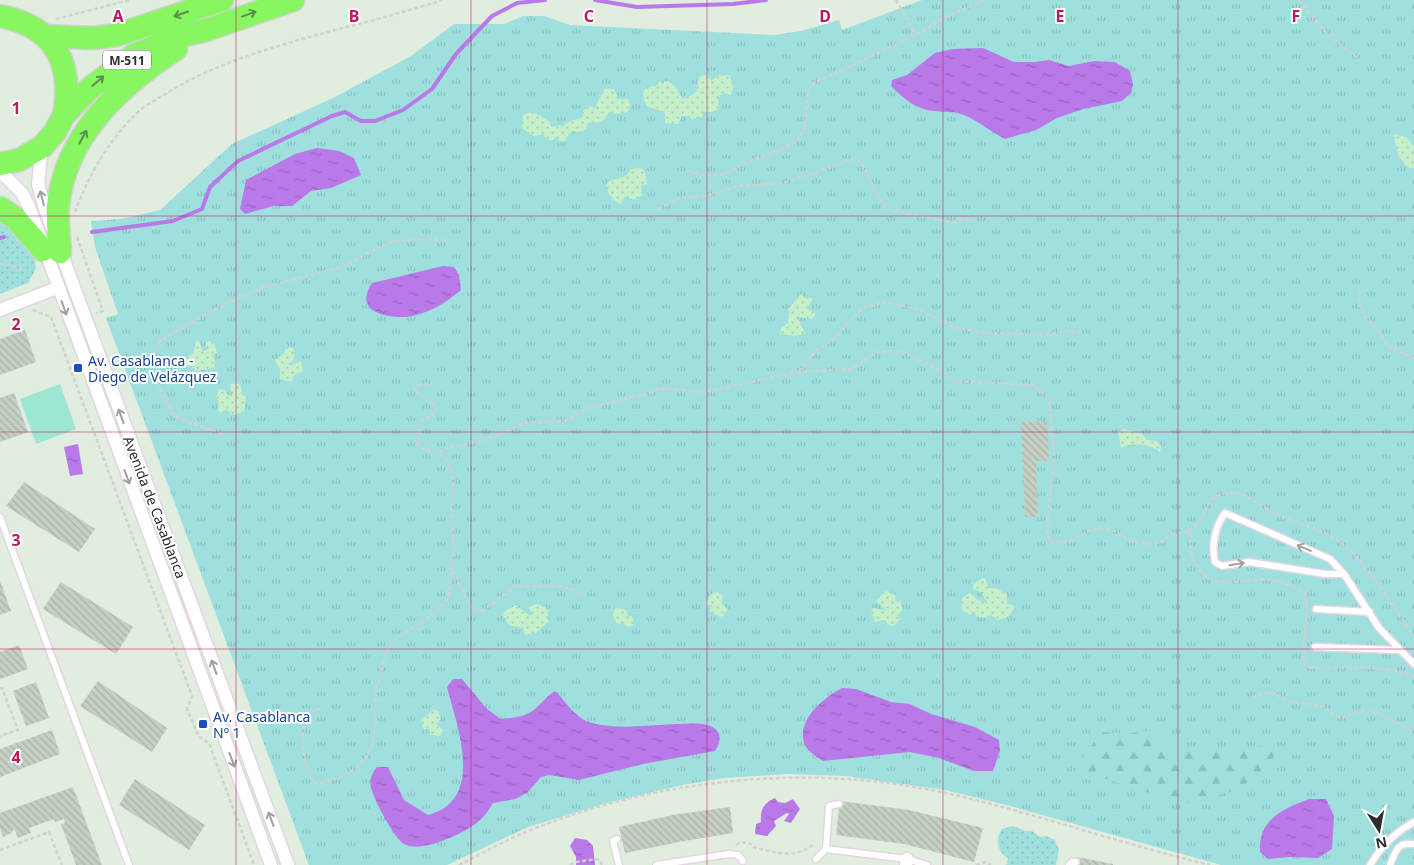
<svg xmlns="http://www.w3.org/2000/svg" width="1414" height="865" font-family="'Noto Sans',sans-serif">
<defs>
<pattern id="grass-tufts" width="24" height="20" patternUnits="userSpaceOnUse" patternTransform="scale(1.25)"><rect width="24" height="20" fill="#9fe0de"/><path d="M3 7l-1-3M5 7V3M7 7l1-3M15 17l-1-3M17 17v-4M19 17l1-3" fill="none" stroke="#89c0bf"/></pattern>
<pattern id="forest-firs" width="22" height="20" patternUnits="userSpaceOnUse" patternTransform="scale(1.25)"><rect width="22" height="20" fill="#9fe0de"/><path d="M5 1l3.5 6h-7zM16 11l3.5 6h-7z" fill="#89c0bf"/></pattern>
<pattern id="sand-dots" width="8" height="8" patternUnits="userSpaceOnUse" patternTransform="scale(1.25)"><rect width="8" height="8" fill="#c5f0cb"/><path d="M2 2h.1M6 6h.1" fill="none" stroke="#a9ceae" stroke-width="1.8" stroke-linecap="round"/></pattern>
<pattern id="park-dots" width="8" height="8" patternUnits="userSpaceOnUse" patternTransform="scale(1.25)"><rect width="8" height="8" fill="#9fe0de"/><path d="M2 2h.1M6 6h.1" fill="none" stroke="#89c0bf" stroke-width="1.8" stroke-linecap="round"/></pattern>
<pattern id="water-ripples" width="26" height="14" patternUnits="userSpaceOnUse" patternTransform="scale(1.25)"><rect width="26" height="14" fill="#ba79e9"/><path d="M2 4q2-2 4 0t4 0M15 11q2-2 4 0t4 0" fill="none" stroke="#9763bd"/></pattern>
<pattern id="building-back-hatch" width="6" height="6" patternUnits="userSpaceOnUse" patternTransform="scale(1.25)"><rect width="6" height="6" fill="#c5d0c5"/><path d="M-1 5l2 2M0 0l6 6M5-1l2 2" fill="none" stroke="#a9b3a9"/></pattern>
</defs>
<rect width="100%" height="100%" fill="#e1eddf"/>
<path fill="url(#grass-tufts)" d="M 922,0 L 1414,0 L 1414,865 L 1221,865 L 1010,806 L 945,790 L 845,776 L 788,774 L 725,778 L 687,784 L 610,802 L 528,827 L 447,865 L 309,865 L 106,318 L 118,314 L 95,247 L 91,221 L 121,219 L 160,210 L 232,144 L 335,97 L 411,56 L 454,24 L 504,24 L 523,16 L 544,16 L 570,25 L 774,35 L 801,31 L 839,20 L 842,30 Z"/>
<path fill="url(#forest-firs)" d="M 1142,731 L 1153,731 L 1169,746 L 1184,749 L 1222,751 L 1266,745 L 1274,749 L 1273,766 L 1236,790 L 1184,804 L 1088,773 L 1082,760 L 1101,732 L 1128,734 Z"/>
<path fill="url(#sand-dots)" d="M 704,75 L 709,76 L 711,81 L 717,76 L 730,75 L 733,88 L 731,95 L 724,93 L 718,97 L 719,109 L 712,112 L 704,112 L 702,117 L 691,119 L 689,116 L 682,116 L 678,124 L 665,123 L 665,112 C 652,106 644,112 643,91 L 647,87 L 657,86 L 659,82 L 669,81 L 677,89 L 682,99 C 700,93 696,92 699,77 Z
M 604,89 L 614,89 L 619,99 L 628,99 L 630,105 L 628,112 L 618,114 L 609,112 L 602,122 L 588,123 L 586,129 L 577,133 L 575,131 L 569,133 L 565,141 L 561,142 L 556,138 L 551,141 L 545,138 L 544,134 L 534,136 L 522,128 L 523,115 C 533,109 541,116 550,122 L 551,127 L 560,125 L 562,127 C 571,118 577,121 583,117 L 583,111 L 589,106 L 595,108 Z
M 1393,134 L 1406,137 L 1414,146 L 1414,168 L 1408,168 L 1399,157 Z
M 639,168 L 645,171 L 647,184 L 641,185 L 642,195 C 634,202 633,199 624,197 L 622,204 C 613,202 608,194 606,186 L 609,181 L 626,176 L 631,169 Z
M 801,294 L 805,298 L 813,298 L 807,309 L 815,312 L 815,316 L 811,319 L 797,317 L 805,333 L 796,336 L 780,334 L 781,328 L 788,323 L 789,308 Z
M 196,341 L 200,342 L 203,352 L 207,349 L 206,343 L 208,341 L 214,342 L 217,353 L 213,355 L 215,361 L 214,368 L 196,371 L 192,366 L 184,366 L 181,358 L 193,354 Z
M 287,347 L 293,348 L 295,356 L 292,362 L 288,363 L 290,366 L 301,361 L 303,372 L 294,375 L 292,382 L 280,379 L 280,369 L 275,360 L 278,357 L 283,355 Z
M 233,383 L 241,385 L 242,395 L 246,396 L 244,412 L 231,415 L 227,409 L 220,413 L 218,410 L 219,403 L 216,397 L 219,389 L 225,390 L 228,395 L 232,396 L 230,385 Z
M 1123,429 L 1142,434 L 1147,440 L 1156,441 L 1161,446 L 1160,452 C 1151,444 1131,442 1121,448 L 1118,432 Z
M 982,578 L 985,578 L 989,588 L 997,588 L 1003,593 L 1007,594 L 1007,603 L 1014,606 C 1013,616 1006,618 997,620 L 991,615 L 984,618 L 976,616 L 975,612 L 970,615 L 962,610 L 962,598 L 970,593 L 978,600 L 988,604 L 981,592 L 973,589 L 973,585 Z
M 886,591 L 895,595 L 896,602 L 900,601 L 903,610 L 897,615 L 900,619 L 894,626 L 888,625 L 885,620 L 875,622 L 871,610 L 874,608 L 887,611 L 876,601 Z
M 717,592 L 723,596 L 721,603 L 727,609 L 726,613 L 721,617 L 710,611 L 712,605 L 707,605 L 706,602 L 712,593 Z
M 537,604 L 545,607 L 548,611 L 548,622 L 536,633 L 525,635 L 523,628 C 510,624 510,630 503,615 L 505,611 L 516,605 L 530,616 L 532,614 L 529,607 Z
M 616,608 L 626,610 L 628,616 L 632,616 L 634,624 L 628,628 L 623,623 L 617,624 L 612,613 Z
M 434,709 L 438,711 L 441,718 L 437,724 L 443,731 L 440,736 L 430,735 L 429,729 L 424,730 L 421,721 Z"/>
<path fill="url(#park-dots)" d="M 0,214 L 34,249 L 36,269 L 28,283 L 0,294 Z
M 1013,826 L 1025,831 L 1032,831 L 1040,837 L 1046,836 L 1055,840 L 1059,850 L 1056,865 L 1006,865 L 1008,858 C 997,852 995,839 1002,829 Z"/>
<path fill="#9be7d3" d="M 60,384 L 76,429 L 36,444 L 20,399 Z"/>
<path fill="url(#water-ripples)" d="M 983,48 L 1014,62 L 1035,62 L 1049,60 L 1069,66 L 1094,61 L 1115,62 L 1130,71 L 1133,84 L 1131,93 L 1122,101 L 1083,109 L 1057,118 L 1036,130 L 1005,139 C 992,132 978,121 964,115 C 954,111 944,112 934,111 C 915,109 904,99 891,86 L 892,80 L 907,75 L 935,53 L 952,49 Z
M 317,148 L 339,151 L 354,158 L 361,175 L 331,188 L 311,191 L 292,206 L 273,206 L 245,214 L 240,209 L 246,180 L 295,154 Z
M 443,266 L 454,267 L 459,275 L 461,290 C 446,303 426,315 406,317 C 382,318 354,310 372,283 Z
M 78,444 L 83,474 L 70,476 L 64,447 Z
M 453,679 L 462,679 L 487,709 L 501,719 C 512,718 526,717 535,709 C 542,703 547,696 555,691 C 567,702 574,718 592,723 C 618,730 649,725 676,724 C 687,724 700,722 710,726 C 723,731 721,742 715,751 L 643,764 L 579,780 L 549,775 L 541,777 L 527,793 L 515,799 L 493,803 C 489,810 485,816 479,821 C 465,833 421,854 404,844 C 394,838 374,800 371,788 C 369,779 372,773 377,767 L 388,767 L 404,800 L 428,815 C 486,800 457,726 447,687 Z
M 842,688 L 856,689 L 891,702 L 910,704 L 931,714 L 975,727 L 999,740 L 1000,751 L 993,771 L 974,771 L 939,758 L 910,752 L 823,761 C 816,756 806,751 804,742 C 797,719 825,697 842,688 Z
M 775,798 L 778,802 L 785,803 L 793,799 L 800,809 L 791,823 L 784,821 L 789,814 L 787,813 L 774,821 L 776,826 L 767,836 L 755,834 L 756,824 L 761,822 C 760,809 764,803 775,798 Z
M 1309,799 L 1326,799 L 1334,816 L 1332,849 L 1318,858 L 1290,857 L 1268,859 L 1260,852 C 1258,820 1282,809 1309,799 Z
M 575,838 L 587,840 L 593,846 L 595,865 L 576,865 L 576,857 L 570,846 Z"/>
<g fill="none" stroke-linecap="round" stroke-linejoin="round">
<path stroke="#ba79e9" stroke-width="4" d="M 595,0 L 637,7 L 733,4 L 766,0
M 92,232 L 173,221 L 202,209 L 210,187 L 238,161 L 332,116 L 345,112 L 361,121 L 375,121 L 403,110 L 432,89 L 456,54 L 492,16 L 517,3 L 545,0
M 0,238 L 4,237"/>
</g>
<path fill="url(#building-back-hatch)" d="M 25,330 L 36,362 L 0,375 L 0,339 Z
M 14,393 L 28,432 L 0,442 L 0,398 Z
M 1047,421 L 1049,461 L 1036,461 L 1038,517 L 1025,517 L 1021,422 Z
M 24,482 L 95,529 L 79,552 L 6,506 Z
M 0,581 L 11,611 L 0,615 Z
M 61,582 L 133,627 L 116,654 L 43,609 Z
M 19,645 L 28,669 L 0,679 L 0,652 Z
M 98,681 L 167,728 L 152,752 L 80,706 Z
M 36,682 L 49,718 L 26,726 L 13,691 Z
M 52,730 L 60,754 L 0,777 L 0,749 Z
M 135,779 L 205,825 L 189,850 L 119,805 Z
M 73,787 L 102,865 L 76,865 L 61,824 L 65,823 L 64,819 L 55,822 L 54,819 L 29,828 L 31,833 L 18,838 L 15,830 L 12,831 L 12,833 L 3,837 L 0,828 L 0,813 Z
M 840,801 L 909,810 L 983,828 L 974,862 L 904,844 L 836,835 Z
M 730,807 L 733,833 L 679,842 L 625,853 L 619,827 L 673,815 Z
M 1077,857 L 1113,864 L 1113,865 L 1076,865 Z"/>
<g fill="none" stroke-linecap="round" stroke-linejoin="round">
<g stroke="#e4d5e2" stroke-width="9">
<path id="lane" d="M 0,517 L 129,865
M 1344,574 L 1325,574 L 1249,562 L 1222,566 L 1215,562 C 1211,545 1215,527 1225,513 L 1330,559 L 1344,574 L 1379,628 L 1414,664
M 1316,609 L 1370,612
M 1315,647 L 1398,650
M 617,839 L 613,841 L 619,865
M 826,849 L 829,806 L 839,804
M 816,859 L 826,849 L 907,859 L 927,865
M 656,865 L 729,854 L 738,855 L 743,861
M 1069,865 L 1072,862 L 1076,862
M 1370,865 C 1382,846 1394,833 1414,822
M 1390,865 C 1395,853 1397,842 1412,844"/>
</g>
<g stroke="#e4d5e2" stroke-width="15">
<path id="street" d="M 42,147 L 38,184 L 45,209 L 288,865
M 0,171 L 22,193 L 30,209 L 271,865
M 0,310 L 57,288
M 906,865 L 907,859"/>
</g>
<g stroke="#d1d1d1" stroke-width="25">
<path id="highway" d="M 0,16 C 54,26 74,63 64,115
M 45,36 L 93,38 L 117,35 L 222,0
M 0,164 L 19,160 L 42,147 L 55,132 L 64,115 L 88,90 L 134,55 L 176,37 L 206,30 L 293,0
M 0,208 L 15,218 L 43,250
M 60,252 C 59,237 57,220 58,206 C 65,135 121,85 176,49"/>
</g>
<path stroke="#d1d1d1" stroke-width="2.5" stroke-dasharray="4 2.5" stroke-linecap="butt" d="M 896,0 L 916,35
M 1299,0 L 1326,33 L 1361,61
M 56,19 L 130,0
M 688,171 C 700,175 709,177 722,174 C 730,173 738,166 746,163 C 761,155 791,150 801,135 C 810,122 802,100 812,84 L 914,36 L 942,19 L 984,0
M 659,209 L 679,198 L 706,196 L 737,186 L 784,183 L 857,158 C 870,173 873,194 888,208 C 891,210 947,222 952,222 C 961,221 965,217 974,221
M 75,212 C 89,175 108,141 137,113 C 144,106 154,101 162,96 C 241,45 353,30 442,0
M 77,237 L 103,311 L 96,313
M 0,263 L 23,269
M 1360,291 L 1359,304 L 1367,319 L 1381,333 L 1387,346 L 1414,358
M 33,310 L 51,317 L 192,696 L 187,709 L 199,737 L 209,743 L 254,865
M 799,371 L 816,351 L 833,339 L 862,308 L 885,302 L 917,309 L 955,328 L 988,333 L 1043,335 L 1065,331 L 1081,333
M 222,434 L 178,418 L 171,411 L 153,374 L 152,360 L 159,341 L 211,311 L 261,288 L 341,267 L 390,242 L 413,239 L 444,240
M 440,453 L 443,449 L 485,440 L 524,424 L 566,420 L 588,408 L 646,394 L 661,388 L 703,392 L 799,372 L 851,369 L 877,352 L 901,351 L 925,362 L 956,381 L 1033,385 L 1049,398 L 1054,453 L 1047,531 L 1050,542 L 1071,541 L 1095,528 L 1115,531 L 1130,541 L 1150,544 L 1161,542 L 1172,534 L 1189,531 C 1192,541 1189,552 1194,561 C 1212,596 1242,576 1270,580 C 1282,582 1295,587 1305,594 L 1307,610 L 1303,659 L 1305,665 L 1312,668 C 1339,668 1391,664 1414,677
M 1189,531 C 1193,528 1197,524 1200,520 C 1206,512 1206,502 1217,496 C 1240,485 1253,502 1272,512 C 1291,522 1313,526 1332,537 C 1364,555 1392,606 1414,636
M 452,571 C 464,583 462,609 482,611 L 516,586 C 538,588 561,582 580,593
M 0,689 L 2,688 L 18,730 L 0,736
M 1252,698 L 1265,693 L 1273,693 L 1290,702 L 1320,705 L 1340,718 C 1348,716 1360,710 1368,710 C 1375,710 1405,728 1414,732
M 320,709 L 313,711 L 305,718 C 301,734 302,774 317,784 C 377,768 376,748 375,690 C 383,676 380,657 392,644 C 406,627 431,622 445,602 C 452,592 450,580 451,569 C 452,563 454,556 454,550 C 454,539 451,527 451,516 C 451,498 457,476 446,459 C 439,450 425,453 417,444 L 419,422 L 434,414 L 437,407 L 414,390 L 415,386 L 436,383
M 736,845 L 741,842 L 751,844 L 753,847 C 773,852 793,859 811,846 L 816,847
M 0,850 L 49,832 L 62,865
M 459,865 C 483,853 507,839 533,829 C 662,778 810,763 946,793 C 1035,813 1121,844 1210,865
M 570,865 L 575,862 L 599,859 L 602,865
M 976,865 L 986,862 L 991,865"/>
<use href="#lane" stroke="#fff" stroke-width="6"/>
<use href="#street" stroke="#fff" stroke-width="12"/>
<use href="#highway" stroke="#87f661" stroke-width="22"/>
</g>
<defs><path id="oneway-shaft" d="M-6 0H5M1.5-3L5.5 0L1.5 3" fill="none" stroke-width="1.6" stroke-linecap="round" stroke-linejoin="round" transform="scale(1.25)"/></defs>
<g stroke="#5a9146">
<use href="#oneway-shaft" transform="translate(181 14) rotate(161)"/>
<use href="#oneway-shaft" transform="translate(249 14) rotate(-20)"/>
<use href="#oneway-shaft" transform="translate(98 81) rotate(-41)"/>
<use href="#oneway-shaft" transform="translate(83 137) rotate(-61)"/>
</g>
<g stroke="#a0a0a0">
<use href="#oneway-shaft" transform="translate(42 198) rotate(-104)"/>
<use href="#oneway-shaft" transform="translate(64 308) rotate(70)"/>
<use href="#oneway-shaft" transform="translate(121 416) rotate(-110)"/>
<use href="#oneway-shaft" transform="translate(127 477) rotate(70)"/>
<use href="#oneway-shaft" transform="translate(1304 548) rotate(-158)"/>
<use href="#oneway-shaft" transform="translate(1237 564) rotate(-9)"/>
<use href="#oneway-shaft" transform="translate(214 667) rotate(-110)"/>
<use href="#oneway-shaft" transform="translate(232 760) rotate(70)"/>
<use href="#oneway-shaft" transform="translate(271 819) rotate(-110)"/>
</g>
<path fill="none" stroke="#c2185b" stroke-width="1" stroke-opacity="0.55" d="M 236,0 L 236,865M 471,0 L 471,865M 707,0 L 707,865M 943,0 L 943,865M 1178,0 L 1178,865M 0,216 L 1414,216M 0,432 L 1414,432M 0,649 L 1414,649"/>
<g fill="#1a4fb4" stroke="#fff" stroke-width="2">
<rect x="73" y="363" width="10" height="10" rx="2.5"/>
<rect x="198" y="719" width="10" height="10" rx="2.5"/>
</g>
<g text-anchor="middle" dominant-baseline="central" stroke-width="4" stroke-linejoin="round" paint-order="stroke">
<rect fill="#fff" stroke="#6b6b6b" stroke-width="1" x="103" y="50.5" width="48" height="19" rx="4"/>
<g font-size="12" font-weight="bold" fill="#2c2c2c">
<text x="127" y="60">M-511</text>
</g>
<g font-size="14" fill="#164399" stroke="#fff" text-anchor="start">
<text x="88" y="360">Av. Casablanca -<tspan x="88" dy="16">Diego de Velázquez</tspan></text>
<text x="213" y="716">Av. Casablanca<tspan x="213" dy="16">Nº 1</tspan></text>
</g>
<g font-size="14" fill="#2c2c2c" stroke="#fff">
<text transform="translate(155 507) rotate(69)">Avenida de Casablanca</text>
</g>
</g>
<g font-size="16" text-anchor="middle" font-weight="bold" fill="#c2185b" stroke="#fff" stroke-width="4" stroke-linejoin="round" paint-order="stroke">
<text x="118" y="22">A</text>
<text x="354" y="22">B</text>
<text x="589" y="22">C</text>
<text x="825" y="22">D</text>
<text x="1060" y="22">E</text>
<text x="1296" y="22">F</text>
<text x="16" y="114">1</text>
<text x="16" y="330">2</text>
<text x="16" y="546">3</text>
<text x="16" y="763">4</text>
</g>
<g transform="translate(1379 830) rotate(169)" stroke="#ffffff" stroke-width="4" paint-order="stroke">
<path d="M0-4L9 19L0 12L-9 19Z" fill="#2c2c2c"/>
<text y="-8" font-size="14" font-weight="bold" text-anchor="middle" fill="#2c2c2c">N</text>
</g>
</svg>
